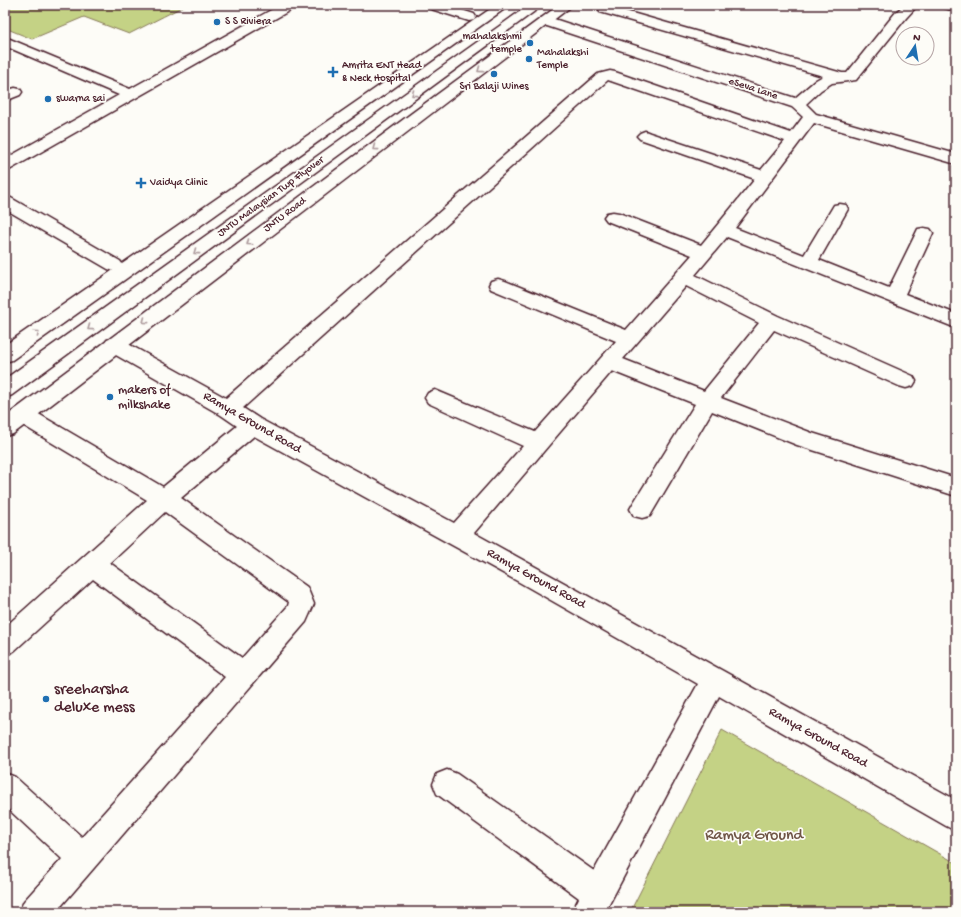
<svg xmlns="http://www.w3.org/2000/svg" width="961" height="917" font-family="'Gochi Hand',sans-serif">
<rect width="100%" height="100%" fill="#fdfcf7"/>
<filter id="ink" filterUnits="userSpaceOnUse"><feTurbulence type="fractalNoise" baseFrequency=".025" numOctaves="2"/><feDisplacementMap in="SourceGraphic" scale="8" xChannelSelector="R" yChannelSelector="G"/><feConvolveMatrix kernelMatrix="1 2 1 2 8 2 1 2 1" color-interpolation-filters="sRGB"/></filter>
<g filter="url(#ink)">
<path fill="#c4d285" stroke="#877858" d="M 5,5 L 186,5 L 129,34 L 84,17 L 32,39 L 5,28 Z
M 722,730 L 956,863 L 956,912 L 630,912 Z"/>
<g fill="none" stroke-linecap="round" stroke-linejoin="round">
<g stroke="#4a1f2b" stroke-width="3">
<path id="minor" d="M 280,5 L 295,5 L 294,8 L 11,169 L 5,171 L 5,159 L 119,95 L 5,46 L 5,37 L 130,89 Z
M 427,5 L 446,5 L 474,14 L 476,17 L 474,20 L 469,21 L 428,8 Z
M 598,5 L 610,5 L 611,7 L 842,73 L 847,73 L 896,12 L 904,5 L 918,5 L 906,18 L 856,80 L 832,83 L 821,90 L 806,104 L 816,114 L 956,154 L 956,164 L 814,123 L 735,228 L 804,255 L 834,205 L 840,204 L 846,205 L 848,209 L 819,260 L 889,288 L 918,229 L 924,228 L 930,229 L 933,233 L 905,294 L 956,314 L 956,328 L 727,237 L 695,275 L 778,316 L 913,376 L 916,381 L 913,386 L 906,388 L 899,386 L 774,330 L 721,398 L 812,433 L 956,478 L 956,496 L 797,445 L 712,411 L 650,516 L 642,518 L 634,516 L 630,509 L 634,502 L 695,404 L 612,371 L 474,533 L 956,800 L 956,831 L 946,826 L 719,696 L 605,912 L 572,912 L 579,898 L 437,794 L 433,784 L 437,774 L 447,770 L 457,774 L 594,871 L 698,684 L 519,582 L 254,436 L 181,498 L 307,587 L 314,604 L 306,622 L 56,912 L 19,912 L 24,901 L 62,859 L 5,806 L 5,773 L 15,777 L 82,837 L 225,677 L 93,579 L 14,651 L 5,655 L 5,627 L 147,500 L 16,421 L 12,415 L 16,409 L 23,407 L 30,409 L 163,487 L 237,426 L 221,415 L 107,350 L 104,345 L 107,340 L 114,338 L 121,340 L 226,398 L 598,74 L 610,71 L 615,72 L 791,133 L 803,117 L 792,107 L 541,24 L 539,21 L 541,18 L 551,18 L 795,98 L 816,80 L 823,76 L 600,12 ZM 608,80 L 785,141 L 761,170 L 650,133 L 645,131 L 640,133 L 637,136 L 640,139 L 755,179 L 701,245 L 619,213 L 613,212 L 607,213 L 604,217 L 607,221 L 692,255 L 626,330 L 505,281 L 498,279 L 491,281 L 489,285 L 491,289 L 616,341 L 535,432 L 442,393 L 435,390 L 428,393 L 425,398 L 428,403 L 523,446 L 454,523 L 260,419 L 243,408 ZM 686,286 L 759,323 L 704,391 L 623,359 ZM 165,512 L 289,602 L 288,606 L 242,658 L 110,563 Z
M 944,5 L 956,5 L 956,11 L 945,8 Z
M 15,88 L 20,89 L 22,92 L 20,95 L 5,101 L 5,91 Z
M 5,197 L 11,198 L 120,261 L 123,265 L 120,269 L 114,271 L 108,269 L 5,209 Z"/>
</g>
<g stroke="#4a1f2b" stroke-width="3">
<path id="major" d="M 496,5 L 510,5 L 12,360 L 5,362 L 5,345 Z
M 529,5 L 543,5 L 12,395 L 5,398 L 5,379 Z
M 559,5 L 573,5 L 13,434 L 5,436 L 5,417 L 412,113 Z"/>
</g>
<use href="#minor" fill="#fdfcf7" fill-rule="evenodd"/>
<use href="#major" fill="#fdfcf7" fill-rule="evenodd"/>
</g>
<defs><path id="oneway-chevron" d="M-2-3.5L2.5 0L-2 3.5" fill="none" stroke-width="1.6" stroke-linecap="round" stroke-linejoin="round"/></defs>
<g stroke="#ac999b">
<use href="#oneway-chevron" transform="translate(480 70) rotate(144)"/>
<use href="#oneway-chevron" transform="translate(414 94) rotate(144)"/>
<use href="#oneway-chevron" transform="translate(375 148) rotate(143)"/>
<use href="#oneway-chevron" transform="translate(249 243) rotate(143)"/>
<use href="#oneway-chevron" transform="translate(196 252) rotate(144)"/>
<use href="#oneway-chevron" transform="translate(145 321) rotate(143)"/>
<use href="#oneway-chevron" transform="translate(90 328) rotate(144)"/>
<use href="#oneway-chevron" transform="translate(37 333) rotate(-35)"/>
</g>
</g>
<g fill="#1f6fb2" stroke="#fdfcf7" stroke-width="1.5">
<circle cx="217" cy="22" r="4"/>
<circle cx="530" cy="43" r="4"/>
<circle cx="529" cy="59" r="4"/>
<path d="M331 66h4v4h4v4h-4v4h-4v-4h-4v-4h4z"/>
<circle cx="494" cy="74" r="4"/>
<circle cx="48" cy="99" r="4"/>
<path d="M139 177h4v4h4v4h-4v4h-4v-4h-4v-4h4z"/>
<circle cx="110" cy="397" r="4"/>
<circle cx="46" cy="699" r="4"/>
</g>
<g text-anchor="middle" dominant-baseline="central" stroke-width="3.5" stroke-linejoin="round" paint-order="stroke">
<g font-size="11" fill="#4a1f2b" stroke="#fdfcf7" text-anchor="start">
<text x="225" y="22">S S Riviera</text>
<text x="522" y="37" text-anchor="end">mahalakshmi<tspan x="522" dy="13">temple</tspan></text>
<text x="537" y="53">Mahalakshi<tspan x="537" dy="13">Temple</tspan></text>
<text x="342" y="66">Amrita ENT Head<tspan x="342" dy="13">&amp; Neck Hospital</tspan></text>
<text x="494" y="87" text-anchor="middle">Sri Balaji Wines</text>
<text x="56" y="99">swarna sai</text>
<text x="150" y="183">Vaidya Clinic</text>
</g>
<g font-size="11" fill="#4a1f2b" stroke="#fdfcf7">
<text transform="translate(753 89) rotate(18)">eSeva Lane</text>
<text transform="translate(271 197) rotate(-36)">JNTU Malaysian Twp Flyover</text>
<text transform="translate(285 215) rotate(-37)">JNTU Road</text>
</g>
<g font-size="13" fill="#4a1f2b" stroke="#fdfcf7" text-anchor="start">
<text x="118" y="390">makers of<tspan x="118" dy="15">milkshake</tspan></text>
</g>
<g font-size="13" fill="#4a1f2b" stroke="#fdfcf7">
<text transform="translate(252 423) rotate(30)">Ramya Ground Road</text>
<text transform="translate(536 579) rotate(29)">Ramya Ground Road</text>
<text transform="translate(818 738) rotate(29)">Ramya Ground Road</text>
</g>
<g font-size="16" fill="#4a1f2b" stroke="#fdfcf7" text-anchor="start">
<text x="54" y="690">sreeharsha<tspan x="54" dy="18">deluxe mess</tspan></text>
</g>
<g font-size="16" fill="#6f5546" stroke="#fdfcf7">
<text x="754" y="836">Ramya Ground</text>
</g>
</g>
<rect width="961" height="917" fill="none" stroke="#fdfcf7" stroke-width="20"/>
<rect x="10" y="10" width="941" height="897" fill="none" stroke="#4a1f2b" stroke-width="1.5" filter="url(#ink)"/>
<g transform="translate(915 46) rotate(12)"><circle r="19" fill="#fdfcf7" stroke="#b5a4a5"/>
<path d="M0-3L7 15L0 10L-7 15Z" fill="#1f6fb2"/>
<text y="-6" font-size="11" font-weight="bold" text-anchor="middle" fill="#4a1f2b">N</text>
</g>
</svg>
